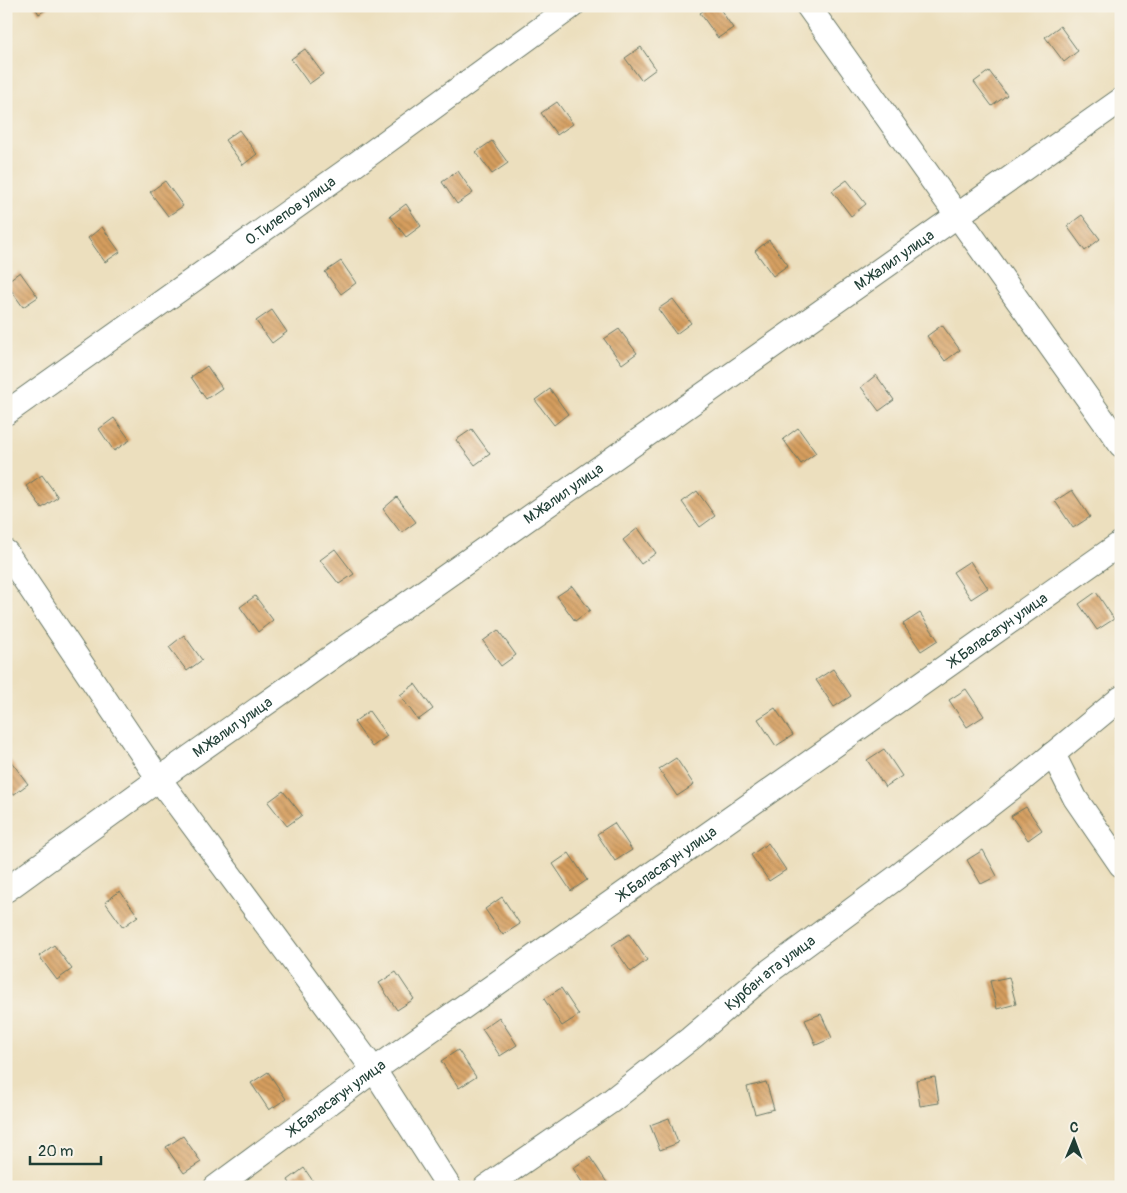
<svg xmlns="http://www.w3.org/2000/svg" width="1127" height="1193" font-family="Pangolin,sans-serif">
<defs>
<pattern id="building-back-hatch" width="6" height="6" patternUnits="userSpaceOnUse" patternTransform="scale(1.25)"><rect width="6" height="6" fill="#d69e5e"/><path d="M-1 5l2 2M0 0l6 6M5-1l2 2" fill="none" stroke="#ad824e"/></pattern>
</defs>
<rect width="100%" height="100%" fill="#f7f3e8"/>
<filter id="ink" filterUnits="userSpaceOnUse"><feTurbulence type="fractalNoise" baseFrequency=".02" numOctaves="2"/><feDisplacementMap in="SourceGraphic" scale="10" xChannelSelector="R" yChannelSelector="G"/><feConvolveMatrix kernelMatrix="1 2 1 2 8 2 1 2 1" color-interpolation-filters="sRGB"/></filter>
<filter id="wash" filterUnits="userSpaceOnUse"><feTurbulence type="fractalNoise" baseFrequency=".0096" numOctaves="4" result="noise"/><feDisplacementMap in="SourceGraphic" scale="20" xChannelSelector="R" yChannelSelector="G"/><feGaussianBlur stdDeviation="1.12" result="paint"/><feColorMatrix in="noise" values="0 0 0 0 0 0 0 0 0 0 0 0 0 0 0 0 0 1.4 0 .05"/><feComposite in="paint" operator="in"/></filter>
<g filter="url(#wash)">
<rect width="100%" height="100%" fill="#ecdfbe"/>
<g id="blocks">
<path fill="url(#building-back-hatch)" d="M 34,6 L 51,6 L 39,14 Z
M 710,6 L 718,6 L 733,28 L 718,38 L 700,13 Z
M 1060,26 L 1078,51 L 1064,62 L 1045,37 Z
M 641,47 L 656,69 L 641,80 L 625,58 Z
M 305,49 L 323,74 L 309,84 L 291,59 Z
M 989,71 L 1007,95 L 992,106 L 974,82 Z
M 557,102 L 573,124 L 557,135 L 541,113 Z
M 239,130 L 257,154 L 243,165 L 225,140 Z
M 492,141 L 508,163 L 492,174 L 476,152 Z
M 458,171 L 473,193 L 457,204 L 442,182 Z
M 847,180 L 866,204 L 851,216 L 832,191 Z
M 165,181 L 183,206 L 168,216 L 150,192 Z
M 406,204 L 421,226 L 406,237 L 390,216 Z
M 1082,215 L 1100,239 L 1085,251 L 1067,226 Z
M 102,227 L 120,252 L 105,262 L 88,238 Z
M 769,240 L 788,265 L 773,276 L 755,251 Z
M 341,261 L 356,283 L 341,294 L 325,272 Z
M 20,272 L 38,297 L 23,307 L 6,283 L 6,282 Z
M 673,299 L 691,323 L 676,334 L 658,309 Z
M 272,310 L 287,332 L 272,343 L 256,321 Z
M 942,325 L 960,350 L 945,361 L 927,336 Z
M 619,329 L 637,353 L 622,364 L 604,339 Z
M 207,366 L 222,388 L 206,399 L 191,377 Z
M 876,375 L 894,400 L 879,411 L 861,387 Z
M 550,389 L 568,414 L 554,425 L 535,400 Z
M 114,418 L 130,440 L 114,451 L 99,429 Z
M 798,428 L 816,453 L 801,464 L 783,439 Z
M 472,429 L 490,454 L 475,465 L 456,440 Z
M 42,475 L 58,497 L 42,508 L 26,486 Z
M 1072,490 L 1090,517 L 1073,528 L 1055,501 Z
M 697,491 L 715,516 L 700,527 L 682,502 Z
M 397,497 L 416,522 L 401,533 L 383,509 Z
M 638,528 L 656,553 L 641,564 L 623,540 Z
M 335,549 L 354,574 L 339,584 L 320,560 Z
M 970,561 L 988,588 L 971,599 L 953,572 Z
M 572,586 L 590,610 L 575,621 L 557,596 Z
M 1096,592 L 1114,619 L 1097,630 L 1079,604 Z
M 255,596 L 273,620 L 258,632 L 240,607 Z
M 920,613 L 938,640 L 921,651 L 903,624 Z
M 498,630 L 516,655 L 501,666 L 483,641 Z
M 184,635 L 202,660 L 187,671 L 169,647 Z
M 833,669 L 851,696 L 834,707 L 816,680 Z
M 415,684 L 433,709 L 418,720 L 400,695 Z
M 966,689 L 984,716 L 967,727 L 949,700 Z
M 775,708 L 793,735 L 776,746 L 758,719 Z
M 369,711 L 387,736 L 372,747 L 354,722 Z
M 884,749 L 902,776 L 885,787 L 867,760 Z
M 676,758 L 694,785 L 677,796 L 659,769 Z
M 10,760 L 28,784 L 13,795 L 6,786 L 6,762 Z
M 283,791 L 302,815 L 287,826 L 268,802 Z
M 1026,807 L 1042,830 L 1028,840 L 1011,816 Z
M 614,823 L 632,850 L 615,861 L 597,834 Z
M 768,843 L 786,870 L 769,881 L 751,855 Z
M 983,850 L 997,876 L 981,884 L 967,860 Z
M 569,853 L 587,880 L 571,891 L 553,864 Z
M 120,891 L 138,916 L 123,927 L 105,902 Z
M 502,897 L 520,924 L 503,935 L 485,909 Z
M 629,934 L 647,960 L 631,972 L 612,945 Z
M 54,945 L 72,969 L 57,980 L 39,956 Z
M 396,972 L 414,999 L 397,1010 L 379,983 Z
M 1009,977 L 1016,1004 L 997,1009 L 990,981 Z
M 561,988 L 579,1015 L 562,1026 L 544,999 Z
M 821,1014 L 832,1038 L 816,1045 L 805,1020 Z
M 499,1017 L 517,1045 L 500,1056 L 482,1029 Z
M 458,1050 L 476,1077 L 459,1088 L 441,1061 Z
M 268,1072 L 286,1099 L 269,1110 L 251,1083 Z
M 935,1077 L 939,1103 L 920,1106 L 916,1080 Z
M 766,1082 L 774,1109 L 755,1114 L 747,1087 Z
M 669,1118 L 678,1143 L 660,1150 L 650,1125 Z
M 183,1136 L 201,1162 L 184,1173 L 166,1147 Z
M 590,1157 L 608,1184 L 604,1187 L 585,1187 L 573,1168 Z
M 304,1168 L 317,1187 L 292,1187 L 288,1180 Z"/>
</g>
</g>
<g filter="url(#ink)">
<use href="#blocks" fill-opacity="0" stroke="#677664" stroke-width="1"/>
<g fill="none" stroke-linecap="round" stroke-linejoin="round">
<g stroke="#677664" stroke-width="26">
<g id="minor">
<path d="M 808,6 L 1121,445"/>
<path id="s1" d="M 6,413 L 356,164 L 572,6"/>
<path d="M 6,552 L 159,779 L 374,1070 L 449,1187"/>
<path d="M 1053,754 L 1075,798 L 1121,865"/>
<path id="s2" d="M 6,890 L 159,779 L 1121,100"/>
<path id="s3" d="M 216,1187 L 374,1070 L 1121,543"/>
<path id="s4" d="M 486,1187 L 611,1101 L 690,1039 L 771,970 L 897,877 L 1018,783 L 1121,698"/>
</g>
</g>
<use href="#minor" stroke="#fff" stroke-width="24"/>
</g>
</g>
<g text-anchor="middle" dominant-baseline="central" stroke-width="4" stroke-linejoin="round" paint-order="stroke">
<g font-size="15" fill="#1f3d34" stroke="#f7f3e8">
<text stroke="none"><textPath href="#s1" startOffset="349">О.Тилепов улица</textPath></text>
<text stroke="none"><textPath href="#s2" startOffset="1089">М.Жалил улица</textPath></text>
<text stroke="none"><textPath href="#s2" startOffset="684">М.Жалил улица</textPath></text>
<text stroke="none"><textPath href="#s3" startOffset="960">Ж.Баласагун улица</textPath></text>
<text stroke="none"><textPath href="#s2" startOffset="279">М.Жалил улица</textPath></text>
<text stroke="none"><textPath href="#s3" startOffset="555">Ж.Баласагун улица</textPath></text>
<text stroke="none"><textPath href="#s4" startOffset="356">Курбан ата улица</textPath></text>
<text stroke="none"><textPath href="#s3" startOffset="150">Ж.Баласагун улица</textPath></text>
</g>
</g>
<rect width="1127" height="1193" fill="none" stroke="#f7f3e8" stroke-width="25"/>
<g transform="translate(1074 1140) rotate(1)" stroke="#f7f3e8" stroke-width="4" paint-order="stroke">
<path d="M0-4L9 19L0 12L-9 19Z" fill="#1f3d34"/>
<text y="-8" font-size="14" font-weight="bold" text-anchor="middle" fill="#1f3d34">С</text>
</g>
<path d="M30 1156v8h71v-8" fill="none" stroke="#1f3d34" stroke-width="2.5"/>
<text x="38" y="1156" font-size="15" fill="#1f3d34" stroke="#f7f3e8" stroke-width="4" paint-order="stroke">20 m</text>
</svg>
